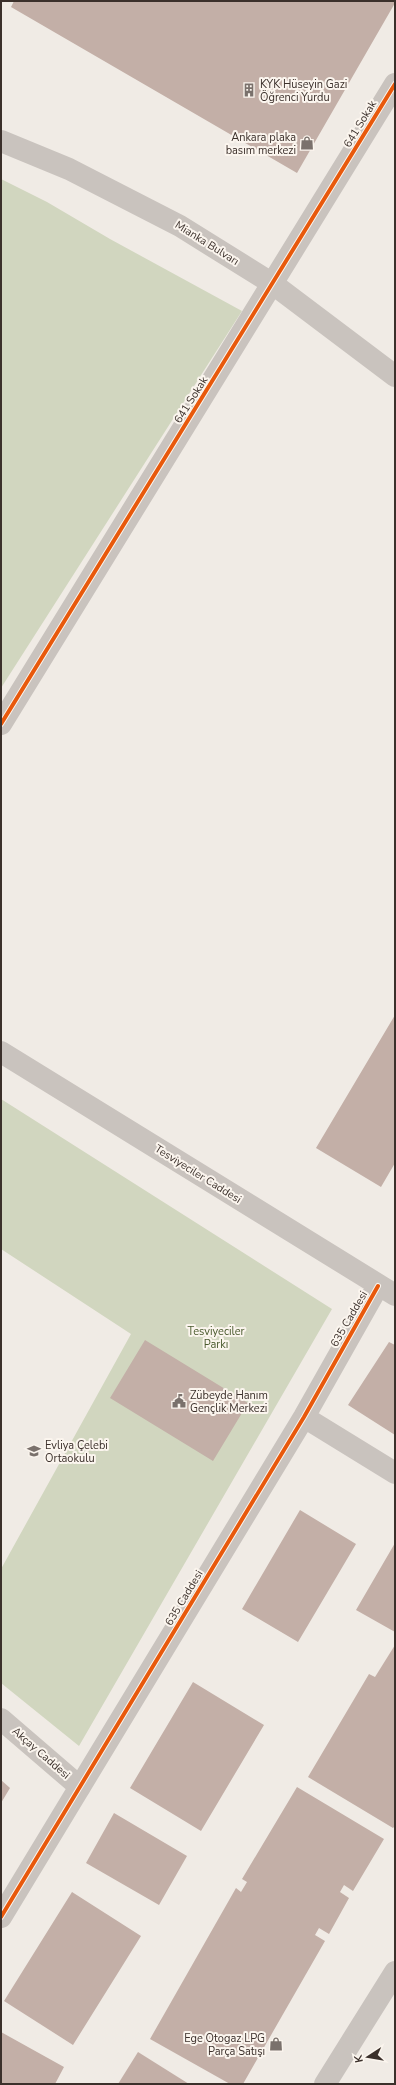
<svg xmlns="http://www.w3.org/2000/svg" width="396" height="2085" font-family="'Nunito Sans',sans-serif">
<rect width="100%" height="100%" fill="#f0ebe5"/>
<path fill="#d1d6bf" d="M 1,179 L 47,202 L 110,239 L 242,311 L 1,688 Z
M 1,1099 L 332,1309 L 79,1746 L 1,1683 L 1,1569 L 131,1334 L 1,1249 Z"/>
<path fill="#c3afa7" d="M 14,1 L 395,1 L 395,3 L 297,173 L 11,7 Z
M 395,1015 L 395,1163 L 381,1187 L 316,1148 Z
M 145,1340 L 248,1403 L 213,1461 L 110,1398 Z
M 389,1342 L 395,1345 L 395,1435 L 348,1405 Z
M 300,1510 L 356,1544 L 298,1642 L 242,1609 Z
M 395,1543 L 395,1632 L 356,1610 Z
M 395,1645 L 395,1826 L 393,1828 L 308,1777 L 369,1674 L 375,1677 Z
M 193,1682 L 264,1725 L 201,1831 L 130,1788 Z
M 1,1780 L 10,1788 L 1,1803 Z
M 297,1787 L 384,1839 L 353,1891 L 344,1885 L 340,1892 L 349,1898 L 329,1934 L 319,1928 L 315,1935 L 325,1941 L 243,2084 L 230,2084 L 150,2039 L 236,1888 L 241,1892 L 247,1882 L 242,1879 Z
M 114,1813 L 187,1856 L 159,1905 L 86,1863 Z
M 72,1892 L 141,1936 L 73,2045 L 4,2001 Z
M 1,2032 L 64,2067 L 55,2084 L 1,2084 Z
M 138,2052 L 189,2084 L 118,2084 Z"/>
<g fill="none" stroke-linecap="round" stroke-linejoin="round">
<path stroke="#c9c3be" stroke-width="22" d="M 1,141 L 69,169 L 180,226 L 273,284 L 395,376
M 1,724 L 395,84
M 1,1052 L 395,1295
M 304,1417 L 395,1473
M 1,1719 L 80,1787
M 1,1917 L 304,1417 L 378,1286
M 325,2084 L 395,1972"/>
<g stroke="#fbf5ee" stroke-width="6">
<path id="cycleway" d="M 1,724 L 395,84
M 1,1917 L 304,1417 L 378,1286"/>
</g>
<use href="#cycleway" stroke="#e8590c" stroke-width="4"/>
</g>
<defs>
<g id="building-bare" transform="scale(1.08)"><path d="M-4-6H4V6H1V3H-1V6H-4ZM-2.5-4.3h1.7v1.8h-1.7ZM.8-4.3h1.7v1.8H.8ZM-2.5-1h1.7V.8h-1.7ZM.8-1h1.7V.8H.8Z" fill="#7a716c" stroke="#fbf5ee" stroke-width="2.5" paint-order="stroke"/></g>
<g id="shop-bare" transform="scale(1.08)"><path d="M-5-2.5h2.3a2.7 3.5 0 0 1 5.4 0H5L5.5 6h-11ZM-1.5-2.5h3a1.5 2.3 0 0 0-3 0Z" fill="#7a716c" stroke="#fbf5ee" stroke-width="2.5" paint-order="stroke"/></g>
<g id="civic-bare" transform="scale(1.08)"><path d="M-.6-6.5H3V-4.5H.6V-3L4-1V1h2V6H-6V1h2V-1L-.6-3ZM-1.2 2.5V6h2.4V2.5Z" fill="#7a716c" stroke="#fbf5ee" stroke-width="2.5" paint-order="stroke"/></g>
<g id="school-bare" transform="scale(1.08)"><path d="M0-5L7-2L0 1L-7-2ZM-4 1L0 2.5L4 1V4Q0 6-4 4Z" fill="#7a716c" stroke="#fbf5ee" stroke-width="2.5" paint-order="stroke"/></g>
</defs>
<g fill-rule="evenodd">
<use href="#building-bare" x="249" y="90"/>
<use href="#shop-bare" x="307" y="143"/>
<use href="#civic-bare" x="179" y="1401"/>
<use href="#school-bare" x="34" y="1451"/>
<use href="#shop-bare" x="276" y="2044"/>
</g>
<g text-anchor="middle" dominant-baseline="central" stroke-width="4" stroke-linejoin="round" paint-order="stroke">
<g font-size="11" fill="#3b302b" stroke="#fbf5ee" text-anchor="start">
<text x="260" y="84">KYK Hüseyin Gazi<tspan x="260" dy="13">Öğrenci Yurdu</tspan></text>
<text x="296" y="137" text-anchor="end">Ankara plaka<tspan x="296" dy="13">basım merkezi</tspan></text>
<text x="190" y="1395">Zübeyde Hanım<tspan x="190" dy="13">Gençlik Merkezi</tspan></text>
<text x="45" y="1445">Evliya Çelebi<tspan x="45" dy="13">Ortaokulu</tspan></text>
<text x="265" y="2038" text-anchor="end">Ege Otogaz LPG<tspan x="265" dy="13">Parça Satışı</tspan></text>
</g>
<g font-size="11" fill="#3b302b" stroke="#fbf5ee">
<text transform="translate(360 124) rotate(-59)">641 Sokak</text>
<text transform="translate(207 243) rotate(32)">Mianka Bulvarı</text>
<text transform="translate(191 400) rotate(-58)">641 Sokak</text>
<text transform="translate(198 1174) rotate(32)">Tesviyeciler Caddesi</text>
<text transform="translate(349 1319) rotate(-60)">635 Caddesi</text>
<text transform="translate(184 1598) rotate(-59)">635 Caddesi</text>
<text transform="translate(41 1753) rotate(41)">Akçay Caddesi</text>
</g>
<g font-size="11" fill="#4a5a2e" stroke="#fbf5ee">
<text x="216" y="1331">Tesviyeciler<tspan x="216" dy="13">Parkı</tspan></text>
</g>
</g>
<rect width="396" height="2085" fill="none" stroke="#3b302b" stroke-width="4"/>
<g transform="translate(368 2057) rotate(258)" stroke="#fbf5ee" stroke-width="3" paint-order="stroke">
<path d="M0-3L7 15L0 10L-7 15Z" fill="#3b302b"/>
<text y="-6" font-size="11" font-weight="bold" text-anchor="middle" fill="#3b302b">K</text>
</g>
</svg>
